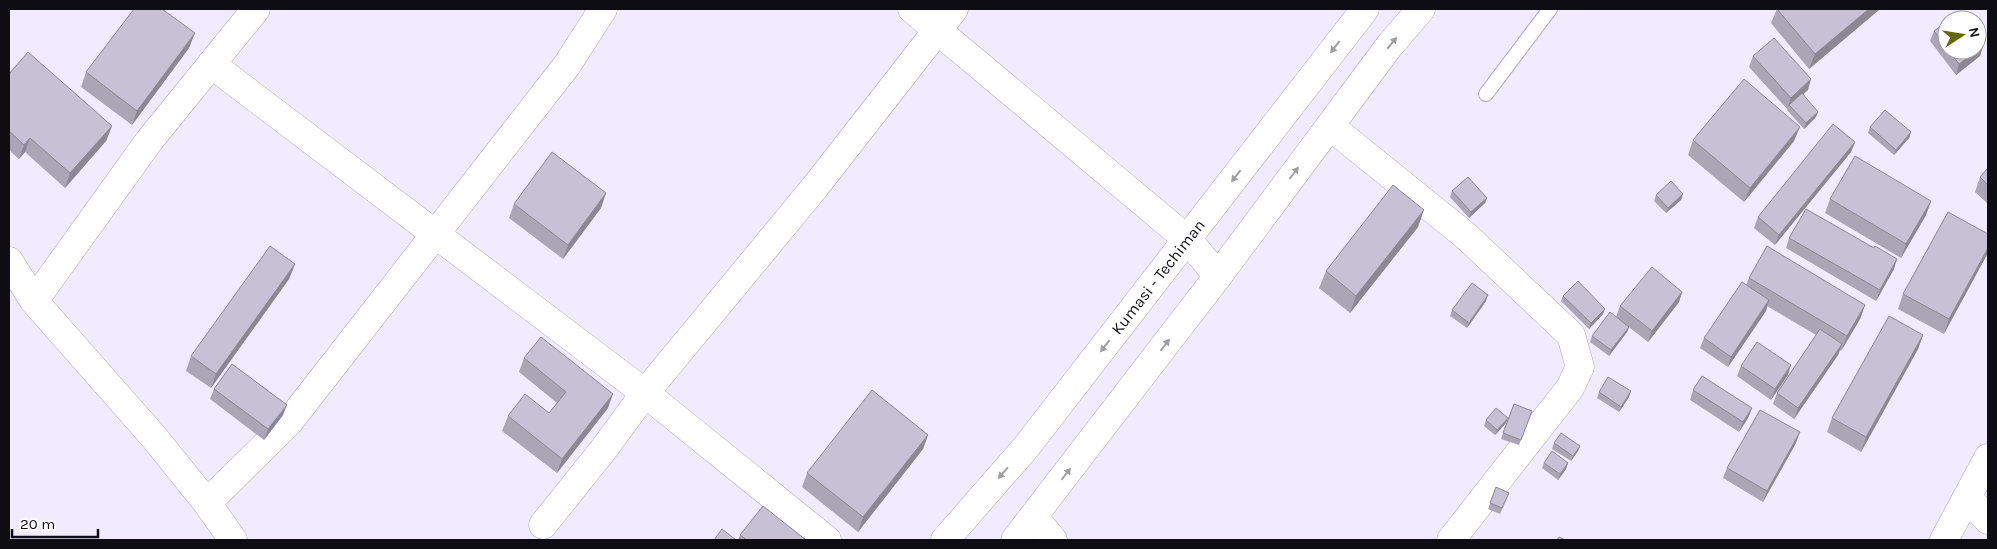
<svg xmlns="http://www.w3.org/2000/svg" width="1997" height="549" font-family="Karla,sans-serif">
<rect width="100%" height="100%" fill="#f1ebff"/>
<g fill="none" stroke-linecap="round" stroke-linejoin="round">
<g stroke="#ada8bb" stroke-width="16">
<path id="service" d="M 1486,94 L 1550,9"/>
</g>
<g stroke="#ada8bb" stroke-width="29">
<path id="minor" d="M 912,9 L 1188,240 L 1218,276
M 211,64 L 645,393 L 827,540
M 1330,126 L 1466,236 L 1571,335 L 1580,367 L 1570,388 L 1451,540
M 9,261 L 34,301 L 153,436 L 207,503 L 233,540
M 34,301 L 149,141 L 256,9
M 1967,497 L 1988,520
M 207,503 L 289,422 L 567,65 L 603,9
M 1034,517 L 1053,540
M 543,525 L 603,450 L 645,393 L 815,187 L 954,9
M 1944,540 L 1988,458"/>
</g>
<g stroke="#ada8bb" stroke-width="29">
<path id="trunk" d="M 945,540 L 1027,446 L 1365,9
M 1015,540 L 1218,276 L 1390,45 L 1421,9"/>
</g>
<use href="#service" stroke="#fff" stroke-width="14"/>
<use href="#minor" stroke="#fff" stroke-width="28"/>
<use href="#trunk" stroke="#fff" stroke-width="28"/>
</g>
<path fill="#aaa6b6" d="M 1777,9 L 1880,9 L 1809,69 L 1771,23 Z
M 1947,21 L 1947,50 L 1977,50 L 1983,46 L 1980,56 L 1956,75 L 1930,41 L 1934,31 Z
M 189,48 L 132,125 L 81,87 L 86,72 Z
M 1753,56 L 1808,90 L 1803,94 L 1816,117 L 1804,129 L 1787,110 L 1788,108 L 1787,109 L 1749,67 Z
M 9,74 L 112,126 L 106,141 L 65,188 L 25,152 L 19,159 L 9,150 Z
M 1870,127 L 1911,132 L 1909,138 L 1894,155 L 1868,133 Z
M 1693,140 L 1794,141 L 1744,202 L 1688,155 Z
M 1855,142 L 1851,152 L 1775,245 L 1754,228 L 1758,217 Z
M 1988,168 L 1988,204 L 1975,192 L 1980,177 Z
M 1452,191 L 1487,198 L 1485,203 L 1469,218 L 1450,197 Z
M 1683,194 L 1681,200 L 1666,213 L 1654,201 L 1656,195 Z
M 1830,199 L 1931,201 L 1926,215 L 1901,258 L 1825,213 Z
M 514,204 L 601,208 L 563,259 L 509,218 Z
M 1418,227 L 1350,313 L 1319,288 L 1326,271 Z
M 1988,234 L 1944,334 L 1898,309 L 1903,294 Z
M 1789,238 L 1874,248 L 1894,269 L 1876,301 L 1786,248 Z
M 295,264 L 289,279 L 211,388 L 186,371 L 191,356 Z
M 1749,278 L 1865,305 L 1860,319 L 1841,351 L 1840,350 L 1838,355 L 1794,419 L 1773,404 L 1777,393 L 1816,335 L 1767,306 L 1766,311 L 1728,367 L 1700,348 L 1704,338 L 1746,285 Z
M 1682,292 L 1679,302 L 1648,342 L 1616,317 L 1620,306 Z
M 1563,296 L 1603,314 L 1589,329 L 1561,301 Z
M 1486,301 L 1467,328 L 1450,316 L 1452,310 Z
M 1629,327 L 1627,332 L 1609,356 L 1590,342 L 1592,336 Z
M 1923,335 L 1918,349 L 1861,452 L 1827,432 L 1832,418 Z
M 524,358 L 608,408 L 557,473 L 502,431 L 508,416 L 549,413 L 557,403 L 519,372 Z
M 1741,366 L 1788,375 L 1771,400 L 1737,376 Z
M 214,389 L 283,415 L 264,440 L 210,399 Z
M 1693,390 L 1752,408 L 1748,418 L 1739,432 L 1690,400 Z
M 1599,392 L 1629,397 L 1619,412 L 1597,398 Z
M 1514,404 L 1532,411 L 1519,445 L 1501,439 Z
M 1486,420 L 1506,423 L 1495,435 L 1484,426 Z
M 928,435 L 923,449 L 858,532 L 802,487 L 807,473 Z
M 1554,443 L 1580,446 L 1578,451 L 1571,461 L 1552,449 Z
M 1796,443 L 1763,502 L 1723,478 L 1727,468 Z
M 1544,463 L 1568,463 L 1566,469 L 1558,480 L 1542,468 Z
M 1496,487 L 1509,493 L 1500,514 L 1488,509 Z
M 740,535 L 806,540 L 738,540 Z"/>
<path fill="#8b8794" d="M 1869,9 L 1880,9 L 1809,69 L 1815,54 Z
M 195,33 L 189,48 L 132,125 L 137,111 Z
M 1983,46 L 1980,56 L 1956,75 L 1959,64 Z
M 1811,79 L 1808,90 L 1790,106 L 1789,105 L 1787,109 L 1791,98 Z
M 1818,112 L 1816,117 L 1804,129 L 1806,123 Z
M 112,126 L 106,141 L 65,188 L 70,173 Z
M 1800,127 L 1794,141 L 1744,202 L 1750,188 Z
M 1911,132 L 1909,138 L 1894,155 L 1896,150 Z
M 30,138 L 25,152 L 19,159 L 24,145 Z
M 1855,142 L 1851,152 L 1775,245 L 1779,235 Z
M 606,193 L 601,208 L 563,259 L 568,245 Z
M 1683,194 L 1681,200 L 1666,213 L 1668,208 Z
M 1487,198 L 1485,203 L 1469,218 L 1471,212 Z
M 1931,201 L 1926,215 L 1901,258 L 1906,244 Z
M 1424,210 L 1418,227 L 1350,313 L 1356,296 Z
M 1988,248 L 1988,253 L 1944,334 L 1949,319 Z
M 1897,259 L 1894,269 L 1876,301 L 1880,290 Z
M 295,264 L 289,279 L 211,388 L 216,374 Z
M 1682,292 L 1679,302 L 1648,342 L 1652,331 Z
M 1488,295 L 1486,301 L 1467,328 L 1469,323 Z
M 1769,300 L 1766,311 L 1728,367 L 1731,357 Z
M 1865,305 L 1860,319 L 1841,351 L 1847,336 Z
M 1605,309 L 1603,314 L 1589,329 L 1591,323 Z
M 1629,327 L 1627,332 L 1609,356 L 1611,350 Z
M 1923,335 L 1918,349 L 1861,452 L 1866,437 Z
M 1842,344 L 1838,355 L 1794,419 L 1798,408 Z
M 1791,365 L 1788,375 L 1771,400 L 1775,389 Z
M 1631,391 L 1629,397 L 1619,412 L 1621,407 Z
M 613,394 L 608,408 L 557,473 L 562,459 Z
M 287,405 L 283,415 L 264,440 L 268,429 Z
M 1752,408 L 1748,418 L 1739,432 L 1743,422 Z
M 1508,418 L 1506,423 L 1495,435 L 1497,430 Z
M 1800,432 L 1796,443 L 1763,502 L 1767,491 Z
M 928,435 L 923,449 L 858,532 L 863,517 Z
M 1580,446 L 1578,451 L 1571,461 L 1573,456 Z
M 1568,463 L 1566,469 L 1558,480 L 1560,474 Z"/>
<path fill="#c6c1d4" stroke="#8b8794" d="M 134,9 L 162,9 L 195,33 L 137,111 L 86,72 Z
M 1777,9 L 1869,9 L 1815,54 Z
M 1958,13 L 1963,20 L 1949,20 Z
M 1947,21 L 1947,48 L 1934,31 Z
M 1774,38 L 1811,79 L 1791,98 L 1753,56 Z
M 1977,38 L 1983,46 L 1959,64 L 1949,50 L 1977,50 Z
M 28,52 L 112,126 L 70,173 L 30,138 L 24,145 L 9,131 L 9,74 Z
M 1744,79 L 1800,127 L 1750,188 L 1693,140 Z
M 1802,93 L 1818,112 L 1806,123 L 1789,105 Z
M 1885,110 L 1911,132 L 1896,150 L 1870,127 Z
M 1833,124 L 1855,142 L 1779,235 L 1758,217 Z
M 552,152 L 606,193 L 568,245 L 514,204 Z
M 1855,156 L 1931,201 L 1906,244 L 1830,199 Z
M 1988,168 L 1988,185 L 1980,177 Z
M 1468,177 L 1487,198 L 1471,212 L 1452,191 Z
M 1671,181 L 1683,194 L 1668,208 L 1656,195 Z
M 1393,185 L 1424,210 L 1356,296 L 1326,271 Z
M 1806,209 L 1874,248 L 1875,246 L 1897,259 L 1880,290 L 1789,238 Z
M 1948,212 L 1988,234 L 1988,248 L 1949,319 L 1903,294 Z
M 270,246 L 295,264 L 216,374 L 191,356 Z
M 1767,246 L 1865,305 L 1847,336 L 1749,278 Z
M 1652,267 L 1682,292 L 1652,331 L 1620,306 Z
M 1578,281 L 1605,309 L 1591,323 L 1563,296 Z
M 1742,282 L 1769,300 L 1731,357 L 1704,338 Z
M 1472,283 L 1488,295 L 1469,323 L 1452,310 Z
M 1610,312 L 1629,327 L 1611,350 L 1592,336 Z
M 1889,316 L 1923,335 L 1866,437 L 1832,418 Z
M 1820,329 L 1842,344 L 1798,408 L 1777,393 Z
M 541,337 L 613,394 L 562,459 L 508,416 L 525,394 L 549,413 L 566,392 L 524,358 Z
M 1757,342 L 1791,365 L 1775,389 L 1741,366 Z
M 232,364 L 287,405 L 268,429 L 214,389 Z
M 1702,376 L 1752,408 L 1743,422 L 1693,390 Z
M 1608,377 L 1631,391 L 1621,407 L 1599,392 Z
M 872,390 L 928,435 L 863,517 L 807,473 Z
M 1514,404 L 1532,411 L 1521,440 L 1503,433 Z
M 1496,408 L 1508,418 L 1497,430 L 1486,420 Z
M 1760,410 L 1800,432 L 1767,491 L 1727,468 Z
M 1561,433 L 1580,446 L 1573,456 L 1554,443 Z
M 1552,451 L 1568,463 L 1560,474 L 1544,463 Z
M 1496,487 L 1509,493 L 1502,508 L 1490,503 Z
M 763,506 L 806,540 L 747,540 L 740,535 Z
M 722,529 L 736,540 L 714,540 Z
M 1559,537 L 1565,540 L 1557,540 Z"/>
<defs><path id="oneway-solid" d="M-6-.8H1V-3.2L6.5 0L1 3.2V.8H-6Z" transform="scale(1.25)"/></defs>
<g fill="#9f9ea1">
<use href="#oneway-solid" transform="translate(1392 43) rotate(-50)"/>
<use href="#oneway-solid" transform="translate(1335 47) rotate(128)"/>
<use href="#oneway-solid" transform="translate(1294 173) rotate(-53)"/>
<use href="#oneway-solid" transform="translate(1236 176) rotate(128)"/>
<use href="#oneway-solid" transform="translate(1165 345) rotate(-53)"/>
<use href="#oneway-solid" transform="translate(1105 346) rotate(128)"/>
<use href="#oneway-solid" transform="translate(1003 473) rotate(131)"/>
<use href="#oneway-solid" transform="translate(1066 474) rotate(-53)"/>
</g>
<g text-anchor="middle" dominant-baseline="central" stroke-width="4" stroke-linejoin="round" paint-order="stroke">
<g font-size="16" fill="#0f0d14" stroke="#fff">
<text transform="translate(1158 277) rotate(-52)">Kumasi - Techiman</text>
</g>
</g>
<rect width="1997" height="549" fill="none" stroke="#0f0d14" stroke-width="20"/>
<g transform="translate(1962 35) rotate(78)"><circle r="24" fill="#ffffff" stroke="#9f9ea1"/>
<path d="M0-4L9 19L0 12L-9 19Z" fill="#646a0c"/>
<text y="-8" font-size="14" font-weight="bold" text-anchor="middle" fill="#0f0d14">N</text>
</g>
<path d="M12 529v8h86v-8" fill="none" stroke="#0f0d14" stroke-width="2.5"/>
<text x="20" y="529" font-size="15" fill="#0f0d14" stroke="#ffffff" stroke-width="4" paint-order="stroke">20 m</text>
</svg>
